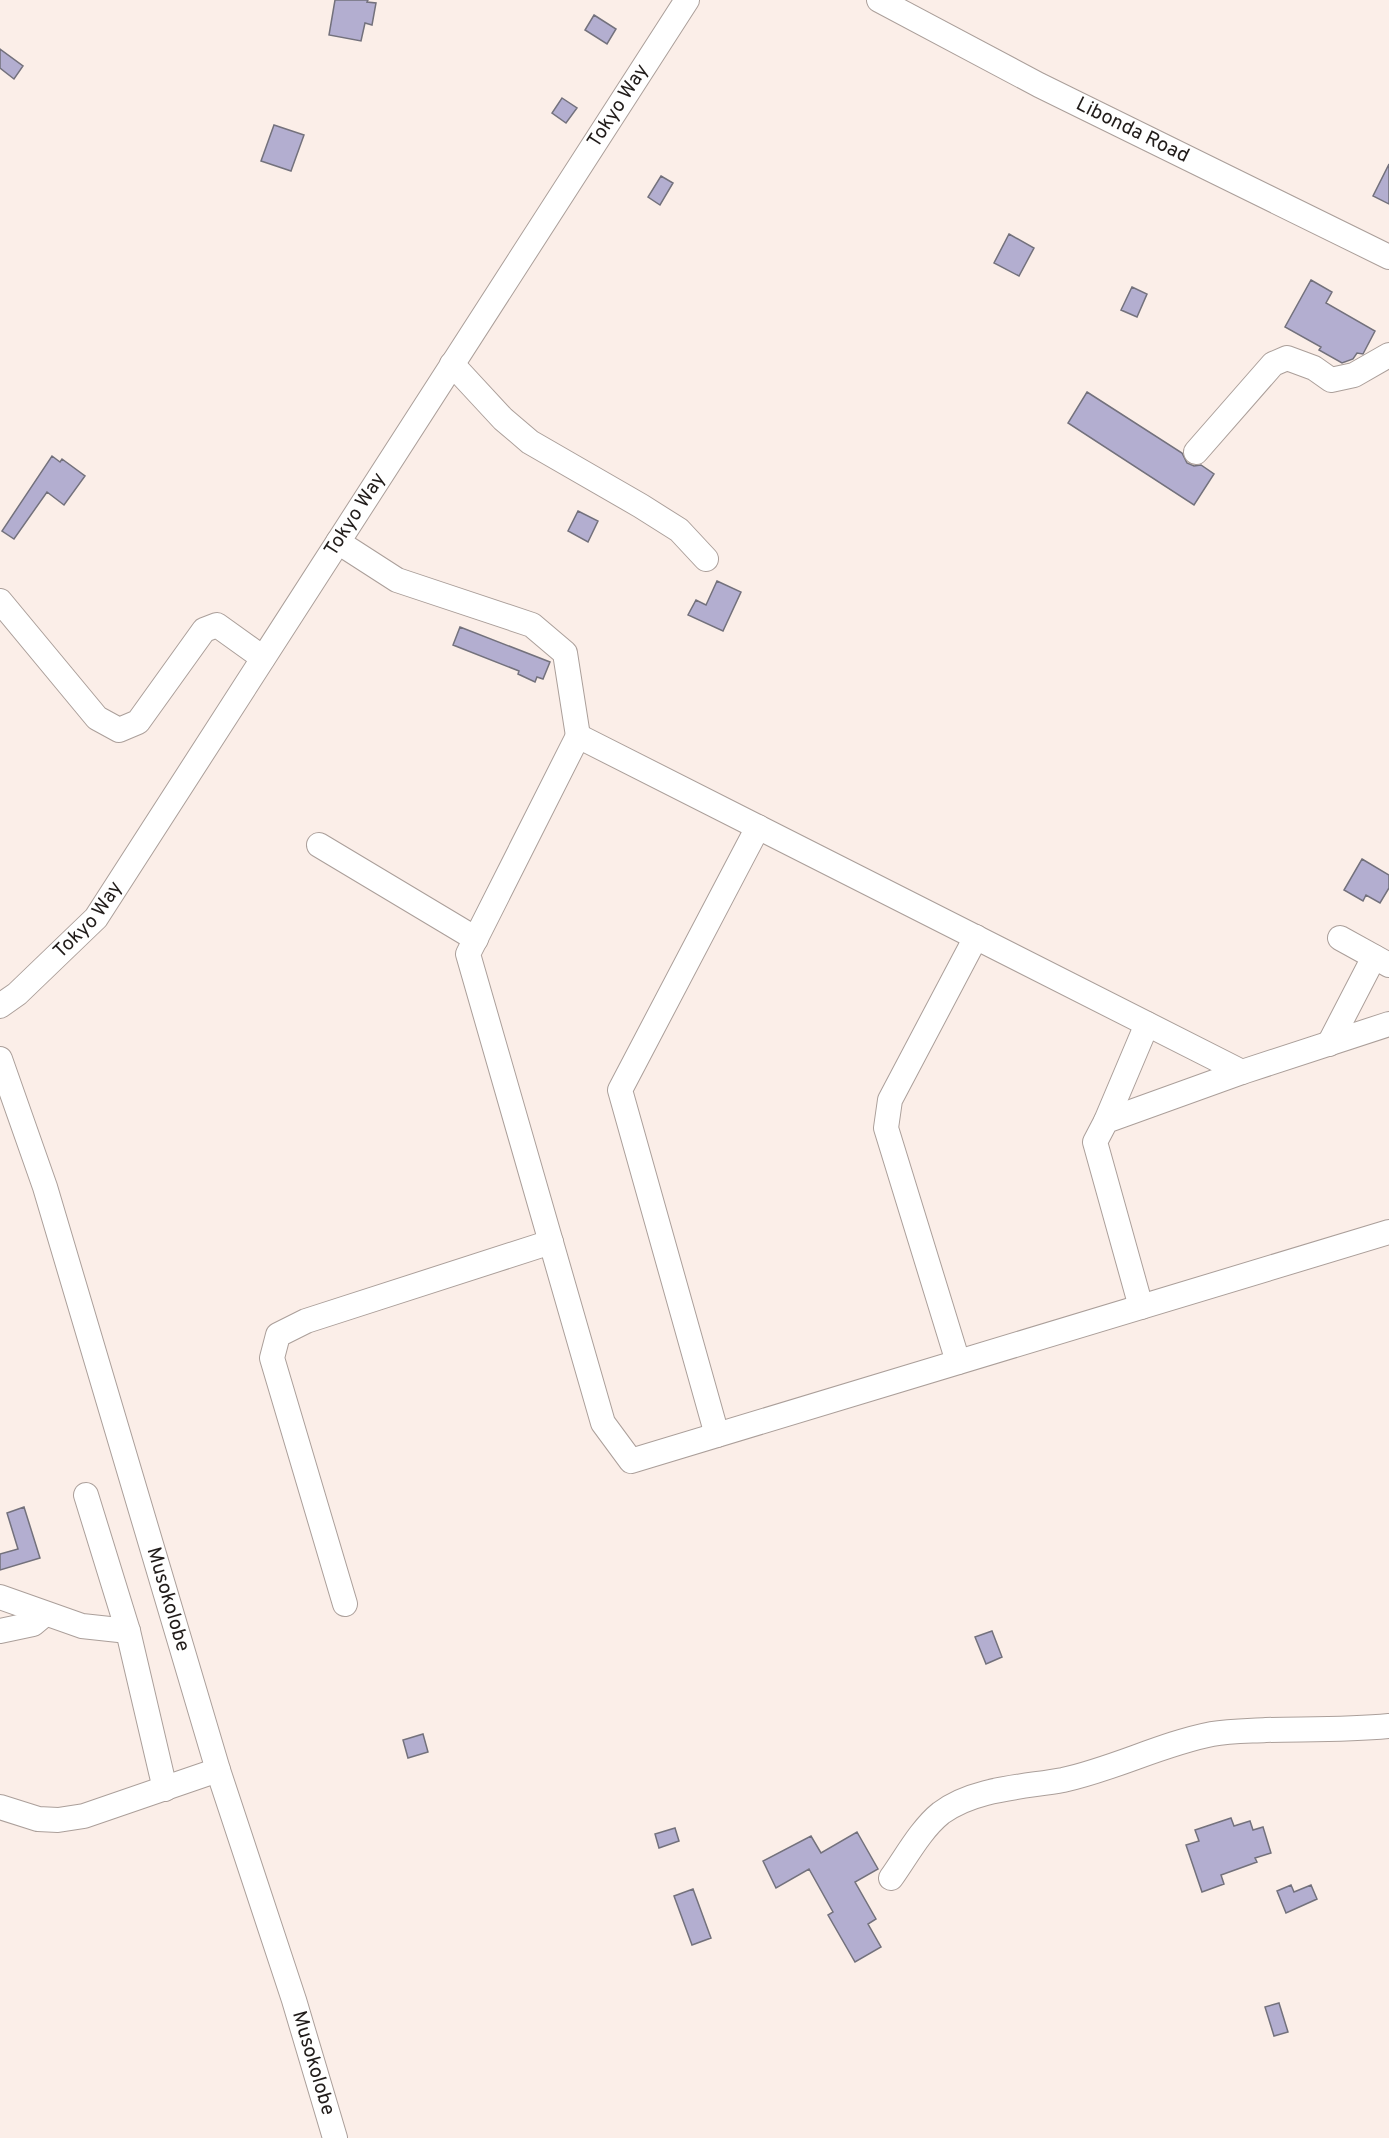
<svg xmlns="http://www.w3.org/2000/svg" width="1389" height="2138" font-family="Overpass,sans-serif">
<rect width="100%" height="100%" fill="#fbeee8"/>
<path fill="#b3aed0" stroke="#73717c" stroke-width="1.5" d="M 335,0 L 368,0 L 367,2 L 376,3 L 372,25 L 365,23 L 361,41 L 329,35 Z
M 594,15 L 616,29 L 607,44 L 585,30 Z
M 0,49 L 23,66 L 14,79 L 0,68 Z
M 562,98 L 577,108 L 566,123 L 552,113 Z
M 274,125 L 304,135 L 291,171 L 261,161 Z
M 1389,164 L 1389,204 L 1373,196 Z
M 661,176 L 673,183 L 660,205 L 648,197 Z
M 1009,234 L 1034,248 L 1019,276 L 994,263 Z
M 1311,280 L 1332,292 L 1326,303 L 1375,331 L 1363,354 L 1357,353 L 1353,359 L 1342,363 L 1319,350 L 1321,347 L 1285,327 Z
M 1132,287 L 1147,294 L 1137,317 L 1121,310 Z
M 1087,392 L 1182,453 L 1187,463 L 1194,466 L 1201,465 L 1214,474 L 1194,505 L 1068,423 Z
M 52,456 L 60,462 L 62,459 L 85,476 L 64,505 L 47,492 L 14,539 L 2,531 Z
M 578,511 L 598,521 L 588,542 L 568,531 Z
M 717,581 L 741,592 L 723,631 L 688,615 L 696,600 L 706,605 Z
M 460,627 L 550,662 L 543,679 L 537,677 L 535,682 L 518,674 L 519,671 L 453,645 Z
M 1362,859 L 1389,875 L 1389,888 L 1380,903 L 1366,895 L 1363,901 L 1344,890 Z
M 24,1507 L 40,1558 L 0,1570 L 0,1554 L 18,1549 L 7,1513 Z
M 992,1631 L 1002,1657 L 986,1664 L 975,1637 Z
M 423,1734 L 428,1752 L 408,1758 L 403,1740 Z
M 1231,1818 L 1234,1826 L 1250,1821 L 1253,1830 L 1263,1827 L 1271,1853 L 1255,1858 L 1257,1862 L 1221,1875 L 1224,1884 L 1202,1892 L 1186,1845 L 1199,1841 L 1195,1830 Z
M 675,1828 L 679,1841 L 659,1848 L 655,1834 Z
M 857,1832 L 878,1869 L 855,1882 L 876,1919 L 868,1924 L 881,1947 L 855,1962 L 828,1915 L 833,1912 L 809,1869 L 776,1888 L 763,1861 L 811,1836 L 821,1853 Z
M 1291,1885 L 1294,1892 L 1311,1885 L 1317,1899 L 1286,1913 L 1277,1891 Z
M 693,1889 L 711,1938 L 692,1945 L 674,1896 Z
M 1279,2003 L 1288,2032 L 1274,2036 L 1265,2007 Z"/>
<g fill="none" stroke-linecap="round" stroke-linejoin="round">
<g stroke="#ab9f9a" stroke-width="26">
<g id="minor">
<path id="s1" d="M 879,0 L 1039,85 L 1389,257"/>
<path d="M 452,364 L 503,419 L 530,442 L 641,506 L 679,530 L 706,559"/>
<path d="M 1196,452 L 1273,364 L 1287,358 L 1314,368 L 1331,380 L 1354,375 L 1389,355"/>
<path d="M 338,542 L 397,580 L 532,625 L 565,653 L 578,736"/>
<path d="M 0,601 L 97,718 L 119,730 L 138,722 L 204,630 L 217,625 L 263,658"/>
<path d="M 319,845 L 476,939"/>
<path d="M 1340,938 L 1389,965"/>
<path id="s2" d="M 0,1006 L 17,994 L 96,918 L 687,0"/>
<path d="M 1389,1024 L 1242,1072 L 578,736 L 468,954 L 603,1423 L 631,1461 L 1389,1232"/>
<path d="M 1329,1044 L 1374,957"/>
<path id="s3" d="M 0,1059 L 45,1187 L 218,1770 L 294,2000 L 335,2138"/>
<path d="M 1106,1121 L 1147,1024"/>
<path d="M 1141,1307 L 1095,1142 L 1106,1121 L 1242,1072"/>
<path d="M 958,1362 L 886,1128 L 890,1100 L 976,937"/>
<path d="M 717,1435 L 620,1090 L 758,827"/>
<path d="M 86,1495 L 128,1631 L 165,1789"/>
<path d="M 0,1597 L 82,1626 L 128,1631"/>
<path d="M 345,1604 L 272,1358 L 278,1335 L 306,1321 L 551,1242"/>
<path d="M 0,1631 L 33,1624 L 45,1614"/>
<path d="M 0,1807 L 38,1819 L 58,1820 L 84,1816 L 218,1770"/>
<path d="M 891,1878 C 906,1857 921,1829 941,1813 C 974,1788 1025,1787 1063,1780 C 1114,1769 1161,1744 1212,1734 C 1229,1731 1248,1731 1266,1730 C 1307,1729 1348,1730 1389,1726"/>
</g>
</g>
<use href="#minor" stroke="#fff" stroke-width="24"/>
</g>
<g text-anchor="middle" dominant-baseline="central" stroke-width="4.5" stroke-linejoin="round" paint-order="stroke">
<g font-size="20" fill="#211c1a" stroke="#fefefe">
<text stroke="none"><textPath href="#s2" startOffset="1096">Tokyo Way</textPath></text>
<text stroke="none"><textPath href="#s1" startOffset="285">Libonda Road</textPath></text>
<text stroke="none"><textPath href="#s2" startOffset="610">Tokyo Way</textPath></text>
<text stroke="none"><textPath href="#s2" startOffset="124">Tokyo Way</textPath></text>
<text stroke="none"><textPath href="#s3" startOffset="566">Musokolobe</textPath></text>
<text stroke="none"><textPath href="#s3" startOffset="1052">Musokolobe</textPath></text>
</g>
</g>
</svg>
